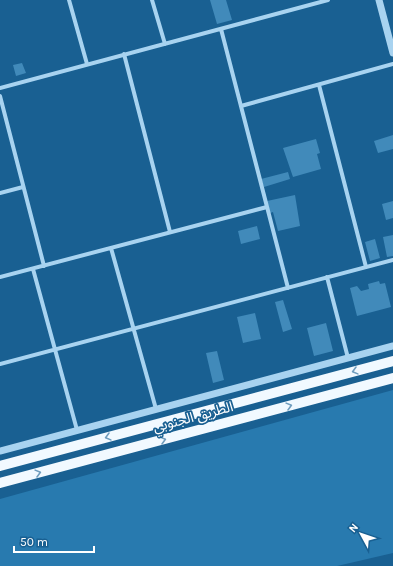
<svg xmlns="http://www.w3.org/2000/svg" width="393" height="566" font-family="Karla,'Noto Sans Arabic',sans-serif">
<rect width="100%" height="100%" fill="#196092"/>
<path fill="#287aaf" d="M 393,390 L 393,553 L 337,566 L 0,566 L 0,499 Z"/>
<path fill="#418aba" d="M 210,0 L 226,0 L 232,20 L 217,24 Z
M 22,63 L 26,73 L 16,76 L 13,65 Z
M 393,135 L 393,149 L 378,153 L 374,141 Z
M 316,139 L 320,153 L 317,154 L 321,169 L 293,177 L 283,148 Z
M 288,172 L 290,179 L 264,187 L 261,179 Z
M 295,195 L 300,226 L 278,231 L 273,212 L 270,213 L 267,201 Z
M 393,201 L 393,218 L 386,220 L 382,204 Z
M 257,226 L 260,239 L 241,244 L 238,231 Z
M 393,235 L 393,256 L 387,257 L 383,237 Z
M 375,239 L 380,258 L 370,261 L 365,242 Z
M 379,281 L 380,284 L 385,283 L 391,307 L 357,316 L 350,288 L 357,286 L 361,291 L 369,289 L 368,284 Z
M 283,300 L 292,329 L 283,332 L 275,302 Z
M 255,313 L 261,339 L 243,343 L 237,317 Z
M 326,323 L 333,351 L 314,356 L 307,328 Z
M 217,351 L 224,380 L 213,383 L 206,353 Z"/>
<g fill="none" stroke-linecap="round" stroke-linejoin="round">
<path stroke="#a8d3f0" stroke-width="4" d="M 69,0 L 87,64
M 152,0 L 165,44
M 221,29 L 288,288
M 124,54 L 170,232
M 319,85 L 366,267
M 0,88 L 328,0
M 0,96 L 44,266
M 241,106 L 393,64
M 0,193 L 23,187
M 111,248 L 156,409
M 33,269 L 77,430
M 0,277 L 267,207
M 327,277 L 348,358
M 0,364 L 393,260"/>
<path stroke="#a8d3f0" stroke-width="7" d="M 379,0 L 393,53
M 0,451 L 393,346"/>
<path stroke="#f1f9ff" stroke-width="10" d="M 0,466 L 393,361
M 0,483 L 393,378"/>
</g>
<defs><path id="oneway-chevron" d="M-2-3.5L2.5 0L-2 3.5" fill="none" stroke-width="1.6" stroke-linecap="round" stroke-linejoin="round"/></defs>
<g stroke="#6f9dbe">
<use href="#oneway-chevron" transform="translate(355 371) rotate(165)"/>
<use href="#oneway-chevron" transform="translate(289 406) rotate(-15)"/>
<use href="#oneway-chevron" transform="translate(108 437) rotate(165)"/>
<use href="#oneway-chevron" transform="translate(163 440) rotate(-15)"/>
<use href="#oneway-chevron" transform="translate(38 473) rotate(-15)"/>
</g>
<g text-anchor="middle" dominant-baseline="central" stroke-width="3.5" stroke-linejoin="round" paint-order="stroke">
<g font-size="14" fill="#fff" stroke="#196092">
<text transform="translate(193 417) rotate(-15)">الطريق الجنوبي</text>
</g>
</g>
<g transform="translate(361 534) rotate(310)" stroke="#196092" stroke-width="3" paint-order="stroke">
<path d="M0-3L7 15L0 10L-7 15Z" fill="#ffffff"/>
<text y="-6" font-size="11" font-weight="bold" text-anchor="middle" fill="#ffffff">N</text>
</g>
<path d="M14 546v6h80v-6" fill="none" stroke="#ffffff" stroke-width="2"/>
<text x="20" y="546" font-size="12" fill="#ffffff" stroke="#196092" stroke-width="3" paint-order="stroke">50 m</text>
</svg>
